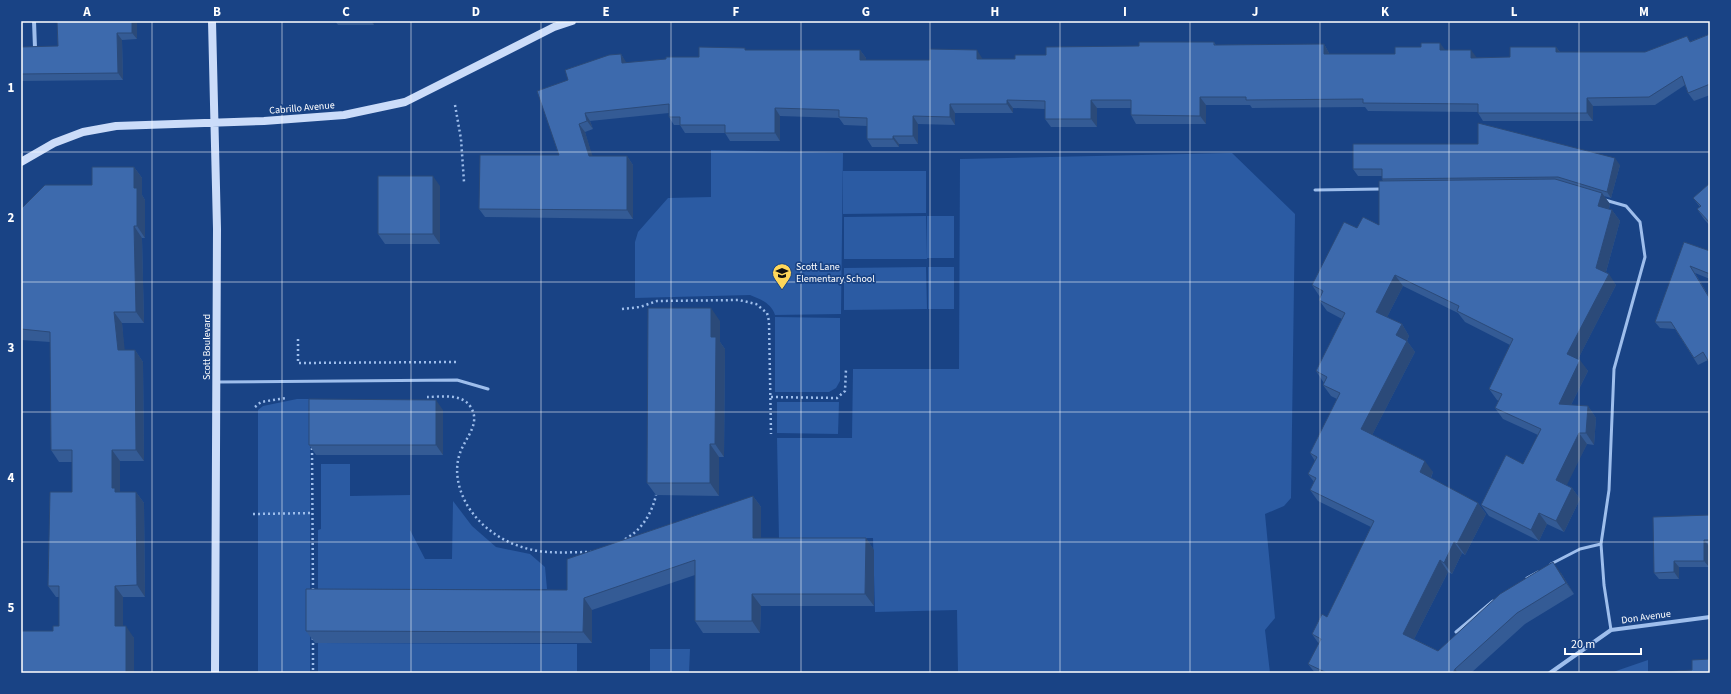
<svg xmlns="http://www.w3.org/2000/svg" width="1731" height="694" font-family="'Source Sans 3',sans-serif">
<rect width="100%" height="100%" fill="#194385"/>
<path fill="#2b5ba3" d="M 711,150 L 843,153 L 841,314 L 775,315 C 771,303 760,299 750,295 L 635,298 L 635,242 L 638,232 L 668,198 L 711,197 Z
M 1232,153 L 1295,214 L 1291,498 L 1284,506 L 1265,514 L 1275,618 L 1265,630 L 1270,673 L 958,673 L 957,610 L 875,612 L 873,538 L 779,539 L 777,438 L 852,438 L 853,369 L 959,369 L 960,159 Z
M 843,171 L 926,171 L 926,213 L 843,214 Z
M 926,216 L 927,259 L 844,259 L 844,217 Z
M 927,216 L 954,216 L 954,258 L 927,258 Z
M 926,267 L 927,309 L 844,310 L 844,268 Z
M 928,267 L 954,267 L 954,309 L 928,309 Z
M 775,317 L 840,318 L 840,381 L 836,388 L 829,392 L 775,392 Z
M 297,399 L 310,399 L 310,673 L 258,673 L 258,410 L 263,406 Z
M 777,402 L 839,402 L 838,434 L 777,433 Z
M 321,464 L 350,464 L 350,496 L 410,495 L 410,530 L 425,559 L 452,559 L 453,501 L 472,526 L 496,547 L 530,554 L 545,567 L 547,589 L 318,590 L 318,530 L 321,529 Z
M 318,643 L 577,644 L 577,673 L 318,673 Z
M 650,649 L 690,649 L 689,673 L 650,673 Z
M 1648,660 L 1648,673 L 1612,673 L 1616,671 Z"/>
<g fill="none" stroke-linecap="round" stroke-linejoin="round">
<path stroke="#9ebeec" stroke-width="2.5" stroke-dasharray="2 3" stroke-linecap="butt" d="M 455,105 L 461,139 L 464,182
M 622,309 L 640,307 L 657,301 L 739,300 L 756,304 L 767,313 L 769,321 L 771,434
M 298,339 L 298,363 L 458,362
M 427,397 C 440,397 461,393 470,406 C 482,423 465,438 460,453 C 454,470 458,488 466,503 C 482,532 515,550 548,552 C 562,553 577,552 591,552
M 771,397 L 837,398 L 845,391 L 846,369
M 255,407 L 261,402 L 286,398
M 312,448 L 313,591
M 253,514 L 313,513
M 625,539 C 642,530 652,513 656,495
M 313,638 L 313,673"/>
<path stroke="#9ebeec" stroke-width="3" d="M 1315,190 L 1381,189
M 1605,200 L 1626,206 L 1640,222 L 1645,257 L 1614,369 L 1609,490 L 1601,544 L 1604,585 L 1611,630
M 217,382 L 457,380 L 488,389
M 1551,564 L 1580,549 L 1601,544
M 1527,578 L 1538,572
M 1456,632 L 1493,601"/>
<path stroke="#9ebeec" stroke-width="4" d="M 34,21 L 35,48
M 1550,673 L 1611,630 L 1710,617"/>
<path stroke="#cbdcf9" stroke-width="8" d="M 212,21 L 217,229 L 215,673
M 21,162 L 54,143 L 83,132 L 116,126 L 264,121 L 344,115 L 405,102 L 554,27 L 572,21"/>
</g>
<path fill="#345b95" d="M 57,21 L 137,21 L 137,39 L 122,40 L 123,80 L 21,81 L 21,47 L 58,46 Z
M 335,21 L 374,21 L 374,25 L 338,25 Z
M 1710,34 L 1710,95 L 1694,101 L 1688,93 L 1685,85 L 1655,105 L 1593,106 L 1593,121 L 1483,121 L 1478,113 L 1478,112 L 1368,111 L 1365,107 L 1252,108 L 1250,105 L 1206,105 L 1206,124 L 1136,124 L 1131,115 L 1131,108 L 1097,108 L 1097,127 L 1051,127 L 1045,119 L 1045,109 L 1013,108 L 1013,113 L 955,113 L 955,125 L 918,124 L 918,144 L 899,144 L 899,147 L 872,147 L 867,139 L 867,126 L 844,125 L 839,118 L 780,116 L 780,141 L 730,141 L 725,133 L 685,133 L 680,125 L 674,125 L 669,117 L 669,113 L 590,121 L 593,129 L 585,132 L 592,156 L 627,156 L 633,165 L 633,219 L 485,217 L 479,209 L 559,155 L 568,80 L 621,54 L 626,63 L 699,57 L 746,50 L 860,50 L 866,58 L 866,60 L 930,60 L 982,58 L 982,59 L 1015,59 L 1139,46 L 1214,42 L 1216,45 L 1324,44 L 1329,53 L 1329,54 L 1395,54 L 1444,50 L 1477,58 L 1510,57 L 1556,47 L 1560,52 L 1645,52 L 1691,41 Z
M 1620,165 L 1611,198 L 1604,196 L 1610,204 L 1609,209 L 1612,210 L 1620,221 L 1606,272 L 1616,285 L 1578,359 L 1588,371 L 1571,405 L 1588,406 L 1596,418 L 1594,445 L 1587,444 L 1566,485 L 1572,488 L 1580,499 L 1564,532 L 1547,524 L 1539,541 L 1489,516 L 1481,505 L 1523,464 L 1538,435 L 1503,419 L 1495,408 L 1499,401 L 1497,400 L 1489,389 L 1510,345 L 1465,322 L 1458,313 L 1403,286 L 1387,317 L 1402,324 L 1409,336 L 1407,341 L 1415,352 L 1372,435 L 1433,472 L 1431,478 L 1478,503 L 1486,514 L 1465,555 L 1462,553 L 1452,574 L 1448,572 L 1414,639 L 1438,651 L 1561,573 L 1574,594 L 1525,624 L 1471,673 L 1315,673 L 1308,664 L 1319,644 L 1312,634 L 1327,617 L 1371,527 L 1318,501 L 1310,490 L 1314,482 L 1308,474 L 1315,461 L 1310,453 L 1337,399 L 1331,396 L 1323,385 L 1324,383 L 1316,371 L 1342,319 L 1327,311 L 1319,300 L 1320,297 L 1312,285 L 1357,228 L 1379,225 L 1383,181 L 1382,179 L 1382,176 L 1358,176 L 1353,169 Z
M 134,167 L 142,178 L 142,195 L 145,200 L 145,238 L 142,238 L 144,323 L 122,323 L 124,350 L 135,350 L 143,362 L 144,461 L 120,461 L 120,492 L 136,492 L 144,503 L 145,597 L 123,597 L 123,626 L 134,638 L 53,631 L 59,626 L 59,597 L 56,597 L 48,586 L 72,492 L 72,462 L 59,462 L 51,450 L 50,342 L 21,340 L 21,209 L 92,185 Z
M 1710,183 L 1710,226 L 1704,219 L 1697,209 L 1700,207 L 1693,198 Z
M 440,186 L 440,244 L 385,244 L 378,234 Z
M 1684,242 L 1710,251 L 1710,279 L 1695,273 L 1710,298 L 1710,364 L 1708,360 L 1698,365 L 1675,329 L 1660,328 L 1655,322 Z
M 720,321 L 720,342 L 725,349 L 724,457 L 719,457 L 719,496 L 656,495 L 647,483 Z
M 443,410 L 443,455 L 316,455 L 309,445 Z
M 753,496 L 761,507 L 761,538 L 866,538 L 874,550 L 874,606 L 761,606 L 760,633 L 703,633 L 695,621 L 695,575 L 592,610 L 592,643 L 315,643 L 306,631 L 567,590 Z
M 1710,515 L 1710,546 L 1709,546 L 1709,567 L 1679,567 L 1679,579 L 1659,579 L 1654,573 Z"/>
<path fill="#2b4a79" d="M 132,21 L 137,21 L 137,39 L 132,33 Z
M 371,21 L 374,21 L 374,25 Z
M 117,33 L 122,40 L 123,80 L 118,73 Z
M 1440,43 L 1446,51 L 1440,50 Z
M 1324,44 L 1329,53 L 1329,62 L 1324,54 Z
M 1556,47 L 1562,55 L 1556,52 Z
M 860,50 L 866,58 L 866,68 L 860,60 Z
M 977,50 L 982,58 L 982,67 L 977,59 Z
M 1471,50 L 1477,58 L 1471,58 Z
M 621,54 L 626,62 L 627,72 L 622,63 Z
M 1200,97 L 1206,105 L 1206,124 L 1200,116 Z
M 1587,98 L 1593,106 L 1593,121 L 1587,113 Z
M 1007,100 L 1013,108 L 1013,113 L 1007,104 Z
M 1091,100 L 1097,108 L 1097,127 L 1091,119 Z
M 950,104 L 955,113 L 955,125 L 950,117 Z
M 775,108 L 780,116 L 780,141 L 775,133 Z
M 585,113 L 590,121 L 593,129 L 587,121 Z
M 913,116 L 918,124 L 918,144 L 913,136 Z
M 579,124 L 585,132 L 595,164 L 589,156 Z
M 893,136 L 899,144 L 899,147 L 893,139 Z
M 627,156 L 633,165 L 633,219 L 627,210 Z
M 1615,158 L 1620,165 L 1611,198 L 1607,192 Z
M 134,167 L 142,178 L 142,195 L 145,200 L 145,238 L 137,226 L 134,188 Z
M 433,176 L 440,186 L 440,244 L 433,234 Z
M 1602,193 L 1610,204 L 1606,218 L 1598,206 Z
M 1612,210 L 1620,221 L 1604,279 L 1596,268 Z
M 134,226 L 142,238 L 144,323 L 136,312 Z
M 1609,274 L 1616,285 L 1575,365 L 1567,354 Z
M 1395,275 L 1403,286 L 1384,323 L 1376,312 Z
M 711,308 L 720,321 L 720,342 L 725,349 L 724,457 L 715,444 L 711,337 Z
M 114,312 L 122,323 L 126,362 L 118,350 Z
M 1402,324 L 1409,336 L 1404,347 L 1396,335 Z
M 1407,341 L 1415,352 L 1369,441 L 1361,429 Z
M 135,350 L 143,362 L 144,461 L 136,450 Z
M 1580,360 L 1588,371 L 1566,415 L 1559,404 Z
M 436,400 L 443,410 L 443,455 L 436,445 Z
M 1588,406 L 1596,418 L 1594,445 L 1586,433 Z
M 1579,433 L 1587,444 L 1564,491 L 1556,480 Z
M 710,444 L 719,457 L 719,496 L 710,483 Z
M 112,450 L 120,461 L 120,498 L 112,488 Z
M 1425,461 L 1433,472 L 1428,484 L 1420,472 Z
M 1572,488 L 1580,499 L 1564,532 L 1556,521 Z
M 136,492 L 144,503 L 145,597 L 137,585 Z
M 753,496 L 761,507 L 761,550 L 753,538 Z
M 1478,503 L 1486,514 L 1465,555 L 1457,544 Z
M 1539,513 L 1547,524 L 1539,541 L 1531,530 Z
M 866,538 L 874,550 L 874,606 L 865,594 Z
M 1704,540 L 1709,546 L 1709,567 L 1704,561 Z
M 1454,542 L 1462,553 L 1452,574 L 1444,563 Z
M 1440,560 L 1448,572 L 1411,645 L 1403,634 Z
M 1674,561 L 1679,567 L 1679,579 L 1674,572 Z
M 1553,562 L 1561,573 L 1574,594 L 1566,583 Z
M 115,586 L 123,597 L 123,638 L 115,626 Z
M 752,594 L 761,606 L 760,633 L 752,621 Z
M 584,598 L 592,610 L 592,643 L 583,632 Z
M 126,626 L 134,638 L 134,673 L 126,673 Z
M 1455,669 L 1458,673 L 1453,673 Z"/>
<path fill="#3d6aad" stroke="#2b4a79" d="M 57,21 L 132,21 L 132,33 L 117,33 L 118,73 L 21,74 L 21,47 L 58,46 Z
M 1710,34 L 1710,84 L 1688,93 L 1682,76 L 1649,97 L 1587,98 L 1587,113 L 1478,113 L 1478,104 L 1363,103 L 1363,99 L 1246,100 L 1246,97 L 1200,97 L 1200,116 L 1131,115 L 1131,100 L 1091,100 L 1091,119 L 1045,119 L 1045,101 L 1007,100 L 1007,104 L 950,104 L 950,117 L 913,116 L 913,136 L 893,136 L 893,139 L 867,139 L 867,118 L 839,117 L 839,110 L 775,108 L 775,133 L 725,133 L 725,125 L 680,125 L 680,117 L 669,117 L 669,104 L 585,113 L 587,121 L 579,124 L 589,156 L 627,156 L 627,210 L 479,209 L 480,155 L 559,155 L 537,91 L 568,80 L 565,70 L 609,55 L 621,54 L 622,63 L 666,59 L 666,57 L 699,57 L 699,47 L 745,48 L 745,50 L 860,50 L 860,60 L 930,60 L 930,49 L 977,50 L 977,59 L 1015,59 L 1015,55 L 1046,55 L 1046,47 L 1139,46 L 1139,42 L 1214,42 L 1214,45 L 1324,44 L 1324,54 L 1395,54 L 1395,47 L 1421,47 L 1421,43 L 1440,43 L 1440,50 L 1471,50 L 1471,58 L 1510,57 L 1510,47 L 1556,47 L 1556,52 L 1645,52 L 1687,36 L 1690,42 Z
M 1478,123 L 1615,158 L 1607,192 L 1558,177 L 1382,179 L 1382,169 L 1353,169 L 1353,144 L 1478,144 Z
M 92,167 L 134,167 L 134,188 L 137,188 L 137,226 L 134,226 L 136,312 L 114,312 L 118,350 L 135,350 L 136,450 L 112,450 L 112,488 L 115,488 L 115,492 L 136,492 L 137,585 L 115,586 L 115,626 L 126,626 L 126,673 L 21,673 L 21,631 L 53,631 L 53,626 L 59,626 L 59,586 L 48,586 L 50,492 L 72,492 L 72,450 L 51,450 L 50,332 L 21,329 L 21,209 L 45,185 L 92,185 Z
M 378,176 L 433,176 L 433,234 L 378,234 Z
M 1555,179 L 1602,193 L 1598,206 L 1612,210 L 1596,268 L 1609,274 L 1567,354 L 1580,360 L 1559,404 L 1588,406 L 1586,433 L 1579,433 L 1556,480 L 1572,488 L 1556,521 L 1539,513 L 1531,530 L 1481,505 L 1506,455 L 1523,464 L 1541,429 L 1495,408 L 1502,394 L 1489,389 L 1513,339 L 1457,311 L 1459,306 L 1395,275 L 1376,312 L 1402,324 L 1396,335 L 1407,341 L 1361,429 L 1425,461 L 1420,472 L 1478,503 L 1457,544 L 1454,542 L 1444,563 L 1440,560 L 1403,634 L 1438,651 L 1500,594 L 1553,562 L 1566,583 L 1517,613 L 1455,669 L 1453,673 L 1327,673 L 1308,664 L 1321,639 L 1312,634 L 1322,614 L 1327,617 L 1374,521 L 1310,490 L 1316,478 L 1308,474 L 1317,457 L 1310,453 L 1340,393 L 1323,385 L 1327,377 L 1316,371 L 1345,313 L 1319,300 L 1323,291 L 1312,285 L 1344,222 L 1357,228 L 1363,217 L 1379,225 L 1379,181 Z
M 1710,183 L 1710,223 L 1697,209 L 1701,206 L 1693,198 Z
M 1684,242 L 1710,251 L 1710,274 L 1690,266 L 1710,299 L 1710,364 L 1703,352 L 1694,358 L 1671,322 L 1655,322 Z
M 648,308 L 711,308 L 711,337 L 716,337 L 715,444 L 710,444 L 710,483 L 647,483 Z
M 309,399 L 436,400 L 436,445 L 309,445 Z
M 753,496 L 753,538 L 866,538 L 865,594 L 752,594 L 752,621 L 695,621 L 695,560 L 584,598 L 583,632 L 306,631 L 306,589 L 567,590 L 567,559 Z
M 1710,515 L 1710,540 L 1704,540 L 1704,561 L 1674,561 L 1674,572 L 1654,573 L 1653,517 Z
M 1710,659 L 1710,673 L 1662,673 L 1662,672 L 1692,670 L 1692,660 Z"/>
<path fill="none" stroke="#fff" stroke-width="1" stroke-opacity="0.55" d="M 152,21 L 152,673M 282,21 L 282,673M 411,21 L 411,673M 541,21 L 541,673M 671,21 L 671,673M 801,21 L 801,673M 930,21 L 930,673M 1060,21 L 1060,673M 1190,21 L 1190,673M 1320,21 L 1320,673M 1449,21 L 1449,673M 1579,21 L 1579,673M 21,152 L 1710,152M 21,282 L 1710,282M 21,412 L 1710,412M 21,542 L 1710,542"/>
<defs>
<g id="school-pin" transform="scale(1)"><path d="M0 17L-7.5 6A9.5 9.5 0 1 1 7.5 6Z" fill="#ffd75a" stroke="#194385"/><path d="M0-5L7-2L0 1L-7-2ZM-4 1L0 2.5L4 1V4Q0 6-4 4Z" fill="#111"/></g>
</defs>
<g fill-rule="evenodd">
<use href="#school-pin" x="782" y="273"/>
</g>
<g text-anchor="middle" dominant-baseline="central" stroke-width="3.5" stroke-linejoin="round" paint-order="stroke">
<g font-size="10" fill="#fff" stroke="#194385">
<text transform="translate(302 108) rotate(-5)">Cabrillo Avenue</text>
<text transform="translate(207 347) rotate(-90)">Scott Boulevard</text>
<text transform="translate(1646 617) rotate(-8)">Don Avenue</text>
</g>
<g font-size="10" fill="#fff" stroke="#194385" text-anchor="start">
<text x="796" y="267">Scott Lane<tspan x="796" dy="12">Elementary School</tspan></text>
</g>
</g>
<rect width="1731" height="694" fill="none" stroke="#194385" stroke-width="44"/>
<path d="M1565 648v6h76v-6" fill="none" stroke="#ffffff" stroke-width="2"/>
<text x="1571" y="648" font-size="12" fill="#ffffff" stroke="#194385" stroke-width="3" paint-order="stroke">20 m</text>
<rect x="22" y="22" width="1687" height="650" fill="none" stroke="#fff" stroke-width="1.5"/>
<g font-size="13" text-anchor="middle" font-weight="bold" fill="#fff">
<text x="87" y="16">A</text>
<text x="217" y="16">B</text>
<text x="346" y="16">C</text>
<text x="476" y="16">D</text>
<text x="606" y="16">E</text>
<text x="736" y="16">F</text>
<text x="866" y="16">G</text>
<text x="995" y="16">H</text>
<text x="1125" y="16">I</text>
<text x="1255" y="16">J</text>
<text x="1385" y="16">K</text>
<text x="1514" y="16">L</text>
<text x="1644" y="16">M</text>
<text x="11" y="92">1</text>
<text x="11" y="222">2</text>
<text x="11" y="352">3</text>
<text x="11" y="482">4</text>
<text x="11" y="612">5</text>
</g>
</svg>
